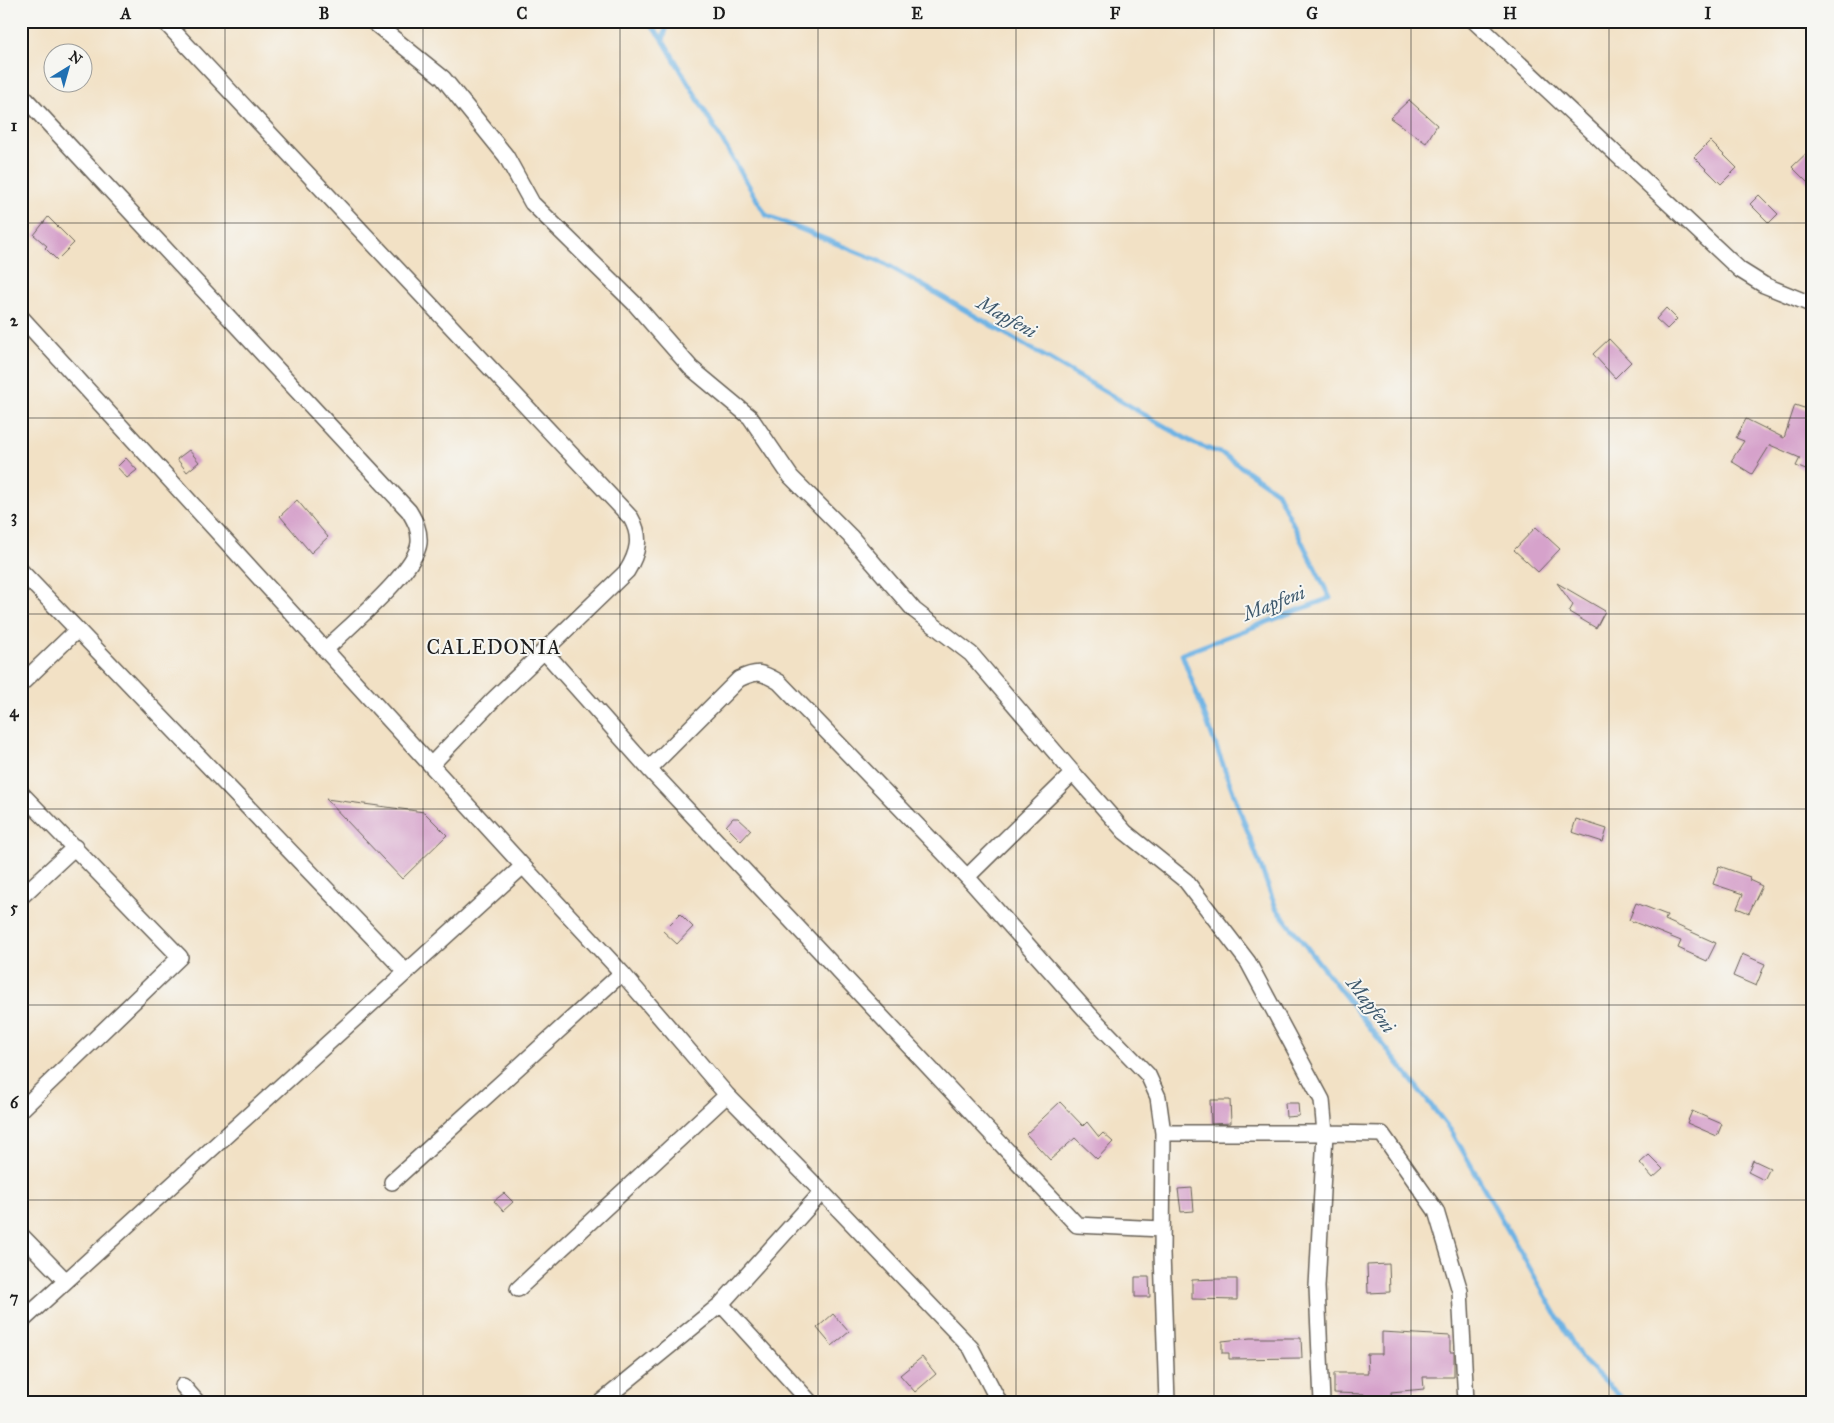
<svg xmlns="http://www.w3.org/2000/svg" width="1834" height="1423" font-family="'IM FELL Great Primer',serif">
<rect width="100%" height="100%" fill="#f6f6f2"/>
<filter id="ink" filterUnits="userSpaceOnUse"><feTurbulence type="fractalNoise" baseFrequency=".02" numOctaves="2"/><feDisplacementMap in="SourceGraphic" scale="10" xChannelSelector="R" yChannelSelector="G"/><feConvolveMatrix kernelMatrix="1 2 1 2 8 2 1 2 1" color-interpolation-filters="sRGB"/></filter>
<filter id="wash" filterUnits="userSpaceOnUse"><feTurbulence type="fractalNoise" baseFrequency=".0096" numOctaves="4" result="noise"/><feDisplacementMap in="SourceGraphic" scale="20" xChannelSelector="R" yChannelSelector="G"/><feGaussianBlur stdDeviation="1.12" result="paint"/><feColorMatrix in="noise" values="0 0 0 0 0 0 0 0 0 0 0 0 0 0 0 0 0 1.4 0 .05"/><feComposite in="paint" operator="in"/></filter>
<g filter="url(#wash)">
<rect width="100%" height="100%" fill="#f2e1c5"/>
<g fill="none" stroke-linecap="round" stroke-linejoin="round">
<path stroke="#6eb3e4" stroke-width="5" d="M 648,21 L 663,40 L 766,215 L 884,263 L 1195,444 L 1223,454 L 1277,492 L 1330,598 L 1182,654 L 1276,908 L 1452,1132 L 1581,1358 L 1626,1402
M 663,40 L 666,29 L 664,21"/>
</g>
<g id="blocks">
<path fill="#d6a2cb" d="M 1409,100 L 1437,125 L 1426,143 L 1390,118 Z
M 1710,141 L 1737,168 L 1721,184 L 1694,157 Z
M 1813,147 L 1813,188 L 1792,167 Z
M 1759,195 L 1778,214 L 1769,223 L 1750,204 Z
M 48,217 L 74,243 L 57,260 L 45,248 L 47,246 L 34,235 Z
M 1666,308 L 1677,319 L 1667,329 L 1656,319 Z
M 1609,339 L 1631,362 L 1615,378 L 1593,354 Z
M 1795,405 L 1813,411 L 1813,473 L 1796,466 L 1800,458 L 1770,445 L 1752,474 L 1731,461 L 1744,441 L 1736,438 L 1746,419 L 1784,438 Z
M 189,450 L 199,462 L 187,472 L 177,459 Z
M 126,458 L 137,470 L 127,478 L 117,467 Z
M 297,500 L 328,537 L 311,553 L 280,516 Z
M 1536,527 L 1560,549 L 1538,572 L 1514,550 Z
M 1557,583 L 1605,611 L 1596,628 L 1569,612 L 1573,605 Z
M 326,799 L 424,812 L 447,835 L 402,879 Z
M 733,818 L 738,818 L 751,830 L 741,841 L 726,826 Z
M 1576,819 L 1607,829 L 1603,842 L 1572,832 Z
M 1719,866 L 1750,877 L 1749,880 L 1762,886 L 1749,913 L 1737,908 L 1743,894 L 1713,884 Z
M 1636,903 L 1667,915 L 1665,920 L 1716,943 L 1707,961 L 1678,948 L 1681,941 L 1629,920 Z
M 680,914 L 693,927 L 677,944 L 663,931 Z
M 1742,954 L 1765,964 L 1756,986 L 1733,976 Z
M 1210,1100 L 1230,1100 L 1231,1123 L 1211,1124 Z
M 1060,1102 L 1083,1126 L 1087,1122 L 1099,1137 L 1103,1133 L 1113,1142 L 1097,1159 L 1075,1138 L 1050,1160 L 1026,1134 Z
M 1285,1103 L 1298,1103 L 1299,1116 L 1286,1117 Z
M 1692,1111 L 1722,1124 L 1717,1136 L 1687,1123 Z
M 1649,1155 L 1663,1169 L 1653,1178 L 1640,1163 Z
M 1753,1160 L 1770,1168 L 1764,1180 L 1748,1172 Z
M 1192,1188 L 1194,1211 L 1181,1212 L 1178,1189 Z
M 504,1193 L 513,1202 L 503,1211 L 494,1201 Z
M 1389,1264 L 1390,1292 L 1368,1293 L 1367,1265 Z
M 1135,1277 L 1149,1277 L 1150,1297 L 1135,1297 Z
M 1218,1279 L 1237,1279 L 1237,1300 L 1192,1299 L 1192,1280 Z
M 833,1314 L 849,1332 L 832,1346 L 817,1328 Z
M 1382,1332 L 1450,1336 L 1450,1352 L 1454,1352 L 1454,1377 L 1423,1377 L 1424,1389 L 1391,1392 L 1392,1402 L 1365,1402 L 1364,1394 L 1334,1393 L 1334,1373 L 1368,1373 L 1367,1354 L 1382,1354 Z
M 1250,1338 L 1301,1338 L 1302,1358 L 1229,1359 L 1229,1353 L 1222,1353 L 1222,1341 Z
M 922,1357 L 936,1374 L 915,1392 L 900,1375 Z"/>
</g>
</g>
<g filter="url(#ink)">
<use href="#blocks" fill-opacity="0" stroke="#676157" stroke-width="1"/>
<g fill="none" stroke-linecap="round" stroke-linejoin="round">
<g stroke="#676157" stroke-width="18">
<path id="minor" d="M 164,21 L 631,518 C 642,537 638,553 627,571 L 493,700 L 431,765
M 372,21 L 443,78 L 506,156 L 532,203 L 635,304 L 691,368 L 750,417 L 791,477 L 850,536 L 914,610 L 971,654 L 1073,773
M 1474,21 L 1740,270 L 1764,285 L 1813,305
M 21,94 L 409,511 C 415,521 420,530 419,543 C 416,571 347,628 325,650
M 21,317 L 523,866 L 21,1322
M 21,571 L 406,972
M 544,651 L 649,769 L 1077,1225 L 1162,1229
M 21,684 L 76,631
M 649,769 L 739,679 C 758,670 762,672 779,682 L 967,877 L 1090,1015 L 1148,1075 L 1158,1097 L 1163,1133 L 1162,1253 L 1167,1402
M 21,793 L 180,957 L 21,1110
M 523,866 L 622,973 L 727,1095 L 822,1192 L 721,1304 L 601,1402
M 967,877 L 1073,773 L 1125,832 L 1186,881 L 1248,962 L 1322,1100 L 1325,1133 L 1382,1134 L 1436,1211 L 1460,1291 L 1466,1402
M 21,897 L 75,847
M 1163,1133 L 1325,1133 L 1317,1287 L 1322,1402
M 392,1182 L 622,973
M 822,1192 L 971,1348 L 999,1402
M 21,1235 L 66,1281
M 518,1289 L 727,1095
M 721,1304 L 810,1402
M 183,1386 L 197,1402"/>
</g>
<use href="#minor" stroke="#fff" stroke-width="15"/>
</g>
</g>
<path fill="none" stroke="#1c1c1c" stroke-width="1" stroke-opacity="0.55" d="M 225,21 L 225,1402M 423,21 L 423,1402M 620,21 L 620,1402M 818,21 L 818,1402M 1016,21 L 1016,1402M 1214,21 L 1214,1402M 1411,21 L 1411,1402M 1609,21 L 1609,1402M 21,223 L 1813,223M 21,418 L 1813,418M 21,614 L 1813,614M 21,809 L 1813,809M 21,1005 L 1813,1005M 21,1200 L 1813,1200"/>
<g text-anchor="middle" dominant-baseline="central" stroke-width="4" stroke-linejoin="round" paint-order="stroke">
<g font-size="19" font-style="italic" fill="#3d586c" stroke="#f6f6f2">
<text transform="translate(1007 317) rotate(30)">Mapfeni</text>
<text transform="translate(1274 603) rotate(-21)">Mapfeni</text>
<text transform="translate(1371 1005) rotate(52)">Mapfeni</text>
</g>
<g font-size="20" letter-spacing="1" fill="#1c1c1c" stroke="#f6f6f2">
<text x="494" y="647">CALEDONIA</text>
</g>
</g>
<rect width="1834" height="1423" fill="none" stroke="#f6f6f2" stroke-width="55"/>
<g transform="translate(68 68) rotate(37)"><circle r="24" fill="#f6f6f2" stroke="#9f9f9c"/>
<path d="M0-4L9 19L0 12L-9 19Z" fill="#1f6fb2"/>
<text y="-8" font-size="14" font-weight="bold" text-anchor="middle" fill="#1c1c1c">N</text>
</g>
<rect x="28" y="28" width="1778" height="1368" fill="none" stroke="#1c1c1c" stroke-width="2"/>
<g font-size="16" text-anchor="middle" font-weight="bold" fill="#1c1c1c">
<text x="126" y="19">A</text>
<text x="324" y="19">B</text>
<text x="522" y="19">C</text>
<text x="719" y="19">D</text>
<text x="917" y="19">E</text>
<text x="1115" y="19">F</text>
<text x="1312" y="19">G</text>
<text x="1510" y="19">H</text>
<text x="1708" y="19">I</text>
<text x="14" y="131">1</text>
<text x="14" y="326">2</text>
<text x="14" y="522">3</text>
<text x="14" y="717">4</text>
<text x="14" y="913">5</text>
<text x="14" y="1108">6</text>
<text x="14" y="1303">7</text>
</g>
</svg>
